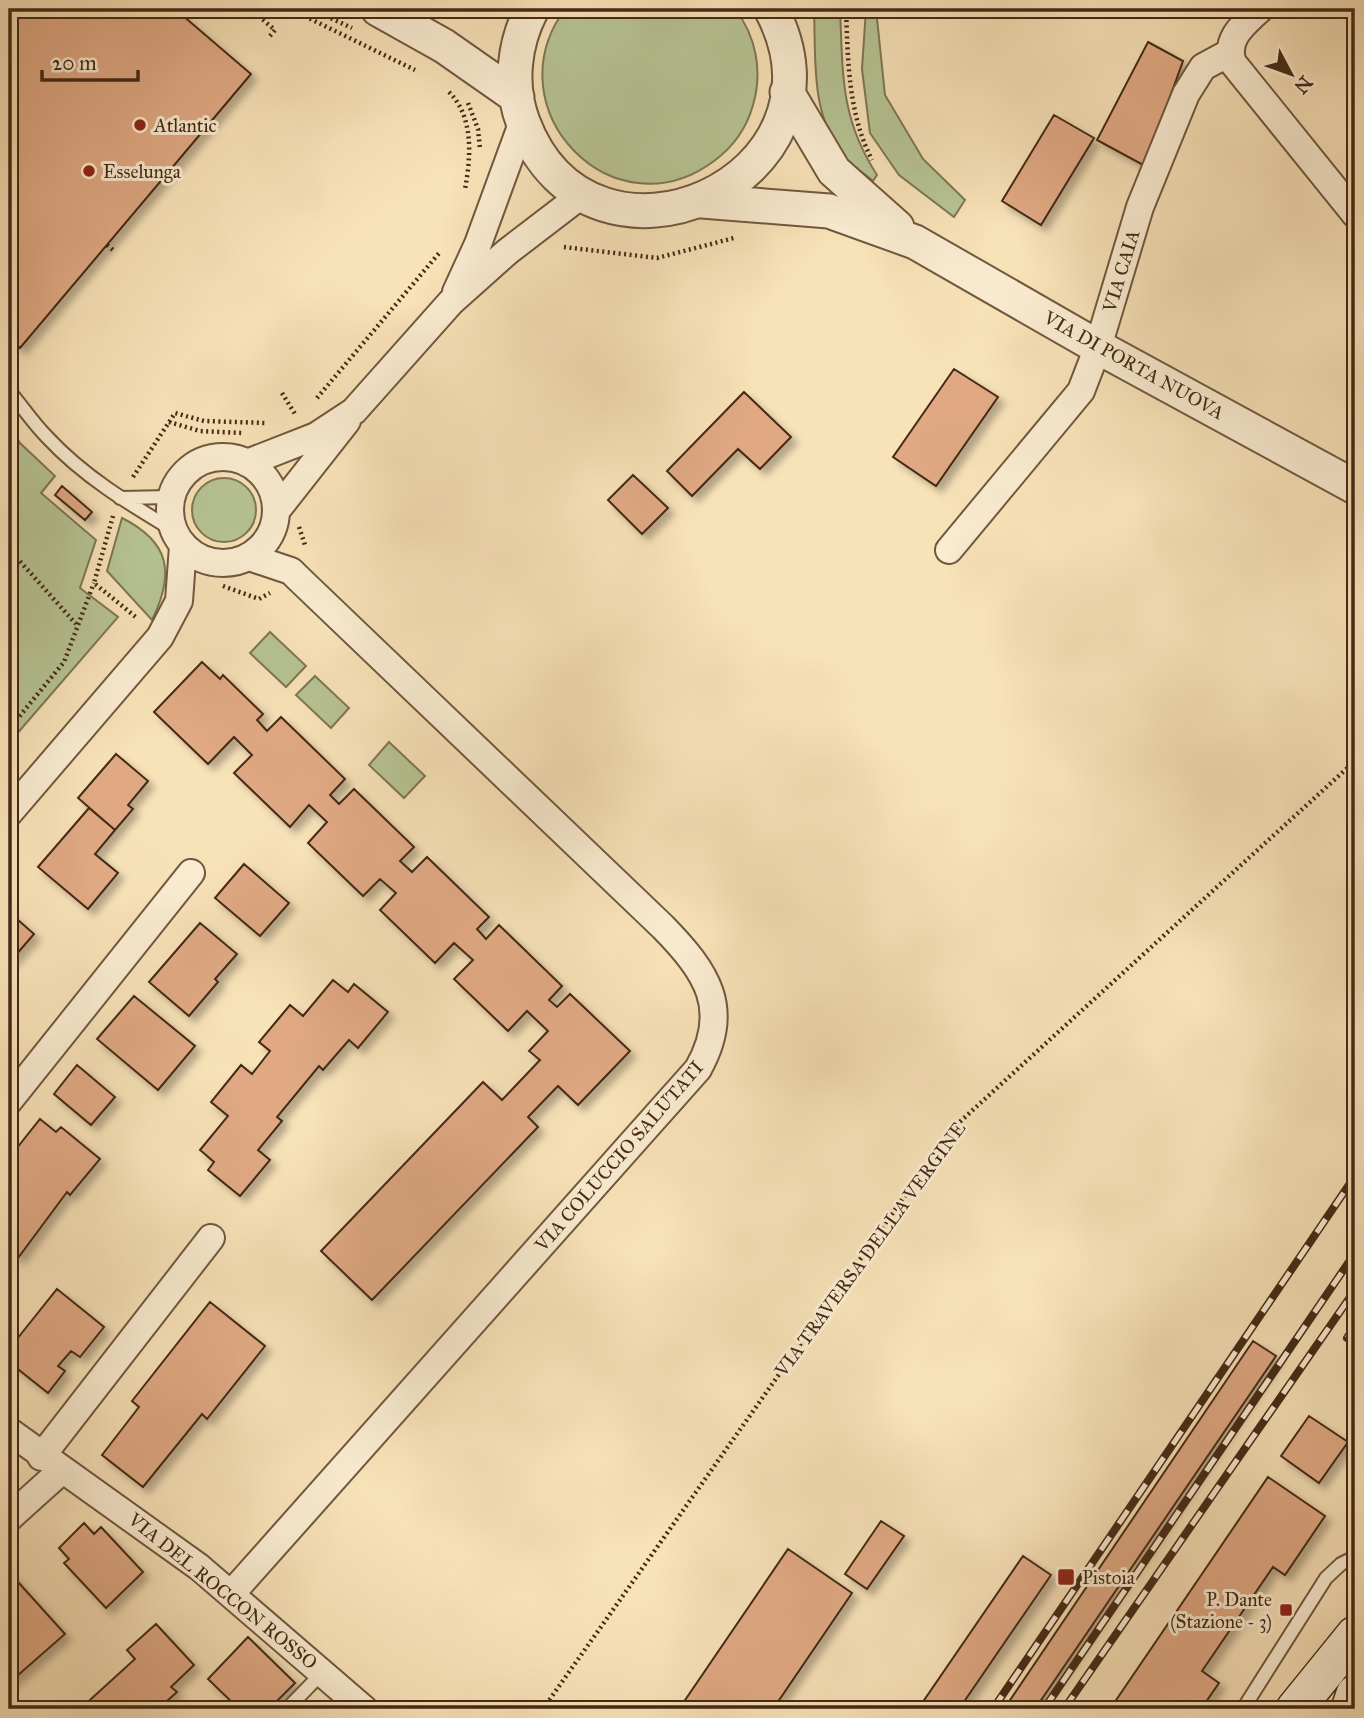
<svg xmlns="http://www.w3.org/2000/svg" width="1364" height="1718" font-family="'IM FELL Great Primer',serif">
<defs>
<filter id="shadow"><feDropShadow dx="6" dy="6" stdDeviation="3.5" flood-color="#0004"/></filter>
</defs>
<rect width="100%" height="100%" fill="#f8e2b8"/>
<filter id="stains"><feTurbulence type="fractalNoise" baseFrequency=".00286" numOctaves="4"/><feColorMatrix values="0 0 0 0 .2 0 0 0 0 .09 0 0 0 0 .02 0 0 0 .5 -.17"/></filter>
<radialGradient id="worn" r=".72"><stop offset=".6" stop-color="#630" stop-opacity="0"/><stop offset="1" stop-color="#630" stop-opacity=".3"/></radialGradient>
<path fill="#b7c493" stroke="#7e7654" stroke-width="2" d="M 565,9 L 735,9 C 756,36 763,71 753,105 C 747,127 733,147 714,161 C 614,236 491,110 565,9 Z
M 814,9 L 840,9 C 843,74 840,118 877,175 L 873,181 C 864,173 851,166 844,156 C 810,115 816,59 814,9 Z
M 866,9 L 876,9 L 885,95 L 923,159 L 965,200 L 954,217 L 899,175 L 870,133 L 862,69 Z
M 9,425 L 20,443 L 55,476 L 41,493 L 96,540 L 80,588 L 118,617 L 9,743 Z
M192 510a32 32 0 1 1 64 0a32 32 0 1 1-64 0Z
M 122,518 C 170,542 175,573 152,620 L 107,571 Z
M 270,632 L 306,666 L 286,687 L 250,653 Z
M 315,676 L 349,708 L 331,728 L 296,695 Z
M 389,742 L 425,776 L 404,798 L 369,765 Z"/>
<path fill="#e0a984" stroke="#442915" stroke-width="2" filter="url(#shadow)" d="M 9,9 L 175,9 L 251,74 L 20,348 L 9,338 L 9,332 L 15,325 L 9,319 Z
M 1148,42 L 1183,61 L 1145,166 L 1097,140 Z
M 1054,115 L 1094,138 L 1041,225 L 1002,201 Z
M 954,369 L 998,397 L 936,486 L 893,457 Z
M 744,392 L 791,437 L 760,469 L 738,449 L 692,496 L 667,471 Z
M 633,475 L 668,508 L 642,534 L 608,500 Z
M 62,486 L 92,512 L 85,520 L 55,495 Z
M 202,662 L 220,679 L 223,675 L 263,714 L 257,720 L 267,731 L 281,717 L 345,779 L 330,795 L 339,804 L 354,789 L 414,847 L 400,861 L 412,872 L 427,857 L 489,917 L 477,929 L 486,939 L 499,925 L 562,986 L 549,1000 L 557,1007 L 570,994 L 630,1051 L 578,1105 L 558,1086 L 528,1117 L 538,1127 L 372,1300 L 321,1251 L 483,1082 L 502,1100 L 540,1060 L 529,1051 L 548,1031 L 527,1011 L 508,1031 L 454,979 L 473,960 L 454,943 L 435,963 L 380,910 L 396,893 L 380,879 L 363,896 L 308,843 L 327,822 L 309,805 L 290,827 L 234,773 L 252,755 L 234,737 L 208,764 L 154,712 Z
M 116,754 L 148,781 L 128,805 L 133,809 L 115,830 L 78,798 Z
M 89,808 L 115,830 L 95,854 L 118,873 L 88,909 L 38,867 Z
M 244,864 L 289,903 L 260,936 L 215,898 Z
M 9,912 L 34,934 L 9,963 Z
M 200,923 L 237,954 L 215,979 L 218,982 L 189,1016 L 149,982 Z
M 333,980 L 348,992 L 354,984 L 388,1012 L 358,1048 L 349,1040 L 323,1070 L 319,1066 L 277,1117 L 282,1121 L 258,1150 L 270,1160 L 240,1196 L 208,1170 L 214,1162 L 200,1150 L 228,1116 L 211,1102 L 241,1065 L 252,1074 L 270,1051 L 259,1042 L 290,1005 L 303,1016 Z
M 134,996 L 195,1046 L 158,1090 L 97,1039 Z
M 77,1065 L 115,1097 L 91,1125 L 54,1094 Z
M 40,1119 L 56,1132 L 61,1127 L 100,1159 L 70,1195 L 67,1192 L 18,1258 L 9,1250 L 9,1158 Z
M 57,1289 L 104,1327 L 80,1357 L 71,1351 L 58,1366 L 65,1371 L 48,1393 L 9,1362 L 9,1349 Z
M 210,1302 L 265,1346 L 207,1419 L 202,1414 L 143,1487 L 102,1455 L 139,1407 L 132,1401 Z
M 1253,1341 L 1276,1356 L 1035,1709 L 1004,1709 Z
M 1309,1416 L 1348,1442 L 1319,1483 L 1281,1456 Z
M 1268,1477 L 1325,1516 L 1285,1575 L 1273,1567 L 1202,1671 L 1219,1683 L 1201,1709 L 1110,1709 Z
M 881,1521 L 904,1536 L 867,1589 L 845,1574 Z
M 84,1523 L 94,1534 L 101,1527 L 143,1572 L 106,1608 L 64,1563 L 69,1559 L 59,1548 Z
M 788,1549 L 852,1593 L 773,1709 L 679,1709 Z
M 1023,1556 L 1051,1575 L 959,1709 L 918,1709 Z
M 9,1572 L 65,1634 L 9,1683 Z
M 156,1624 L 194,1665 L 171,1687 L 177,1692 L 158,1709 L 80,1709 L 135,1659 L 127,1650 Z
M 248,1637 L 295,1683 L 269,1709 L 239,1709 L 208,1679 Z"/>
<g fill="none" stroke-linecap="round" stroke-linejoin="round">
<g stroke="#71573e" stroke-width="16">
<path id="service" d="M 9,391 C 22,406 33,423 47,437 C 83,476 128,503 173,530
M 120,498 L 171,497
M 287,1709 L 323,1672
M 1243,1709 L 1326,1578 L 1341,1564 L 1355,1557"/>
</g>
<g stroke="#71573e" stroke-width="30">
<path id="minor" d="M 1260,9 C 1244,24 1224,39 1233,63 L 1355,214
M 456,292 L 478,244 L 523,121
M170 510a53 53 0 1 1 106 0a53 53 0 1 1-106 0Z
M 247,463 L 316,436 L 354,411 L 451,302 L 507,252 L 584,193
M 277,510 L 347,421
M 949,550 L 1081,391 L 1098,347 L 1140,207 L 1186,94 L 1203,67 L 1229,53
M 9,813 L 160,637 L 179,601 L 183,546
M 9,1101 L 191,873
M 9,1431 L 199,1567 L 364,1709
M 41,1457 L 211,1238
M 9,1518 L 61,1471
M 232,1593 L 698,1069 C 732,1009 707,972 663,927 L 297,577 L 291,571 L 249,557"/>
</g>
<g stroke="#71573e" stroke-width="37">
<path id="tertiary" d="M 378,9 L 444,46 L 517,97
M 532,9 C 514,43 509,85 523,122 C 591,302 862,179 771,9
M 787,92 L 834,171 L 897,227
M 702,201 L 829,211 L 915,242 L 1098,347 L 1355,487"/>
</g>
<g stroke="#442915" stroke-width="40">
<path id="secondary" d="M 1295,1709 L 1355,1635
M 1350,1709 L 1355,1694"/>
</g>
<path stroke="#442915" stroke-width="4.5" stroke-dasharray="2 3.5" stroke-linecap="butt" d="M 250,9 L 275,30 L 270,36
M 290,9 L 415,70
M 311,9 L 352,28
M 846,9 C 848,61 848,113 872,160
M 449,92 C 474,117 471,157 465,189
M 468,103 L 478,129 L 480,149
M 107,245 L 113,250
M 564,247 L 657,258 L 734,238
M 9,348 L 14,342
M 282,393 L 295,414
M 317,398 L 440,252
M 169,422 L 200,431 L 242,433
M 133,477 L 175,413 L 204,421 L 266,423
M 113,516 L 94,583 L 137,618
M 299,527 L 305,545
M 9,549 L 76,624
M 223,586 L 259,599 L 270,593
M 9,729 L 64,662 L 94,583
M 543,1709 L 952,1129 L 1355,761"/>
<use href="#service" stroke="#faecd1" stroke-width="12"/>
<use href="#minor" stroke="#faecd1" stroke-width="26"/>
<use href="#tertiary" stroke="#faecd1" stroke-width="33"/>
<use href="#secondary" stroke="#faecd1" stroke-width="37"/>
<g stroke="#442915" stroke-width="8">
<path id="rail" d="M 1347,1338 L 1355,1326
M 993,1709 L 1355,1176
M 1044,1709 L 1355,1253
M 1064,1709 L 1355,1290"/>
</g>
<use href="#rail" stroke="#faecd1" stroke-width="5" stroke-dasharray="16" stroke-linecap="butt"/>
</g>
<g fill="#8f2418" stroke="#faecd1" stroke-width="2.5">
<circle cx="140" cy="125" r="7"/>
<circle cx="89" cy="171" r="7"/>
<rect x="1057" y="1568" width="18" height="18" rx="3.5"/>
<rect x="1279" y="1603" width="14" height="14" rx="3.5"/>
</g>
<g text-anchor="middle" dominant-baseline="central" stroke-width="6" stroke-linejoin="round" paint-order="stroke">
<g font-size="19" fill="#442915" stroke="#faecd1" text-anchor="start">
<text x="154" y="125">Atlantic</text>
<text x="103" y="171">Esselunga</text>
<text x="1082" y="1577">Pistoia</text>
<text x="1272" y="1599" text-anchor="end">P. Dante<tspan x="1272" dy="22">(Stazione - 3)</tspan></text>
</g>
<g font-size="19" fill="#442915" stroke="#faecd1">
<text transform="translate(1121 271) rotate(-73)">VIA CAIA</text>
<text transform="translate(1134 365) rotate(29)">VIA DI PORTA NUOVA</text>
<text transform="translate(619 1156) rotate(-49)">VIA COLUCCIO SALUTATI</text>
<text transform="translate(870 1249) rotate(-54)">VIA TRAVERSA DELLA VERGINE</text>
<text transform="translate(223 1591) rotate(39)">VIA DEL ROCCON ROSSO</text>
</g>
</g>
<rect width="1364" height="1718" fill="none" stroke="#f8e2b8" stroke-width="35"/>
<rect x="10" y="10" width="1343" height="1697" fill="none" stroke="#442915" stroke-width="3.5"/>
<rect x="18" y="18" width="1329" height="1683" fill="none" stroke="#442915" stroke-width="2"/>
<g transform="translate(1291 74) rotate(131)" stroke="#faecd1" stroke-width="5" paint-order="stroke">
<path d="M0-5L12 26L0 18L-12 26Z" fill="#442915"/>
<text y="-10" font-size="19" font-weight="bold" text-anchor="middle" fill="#442915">N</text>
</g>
<path d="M42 70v10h96v-10" fill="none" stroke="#442915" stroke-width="3.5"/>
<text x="52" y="70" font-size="21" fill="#442915" stroke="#faecd1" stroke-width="5" paint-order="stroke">20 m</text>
<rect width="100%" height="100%" filter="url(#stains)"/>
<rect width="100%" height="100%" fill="url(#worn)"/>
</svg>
